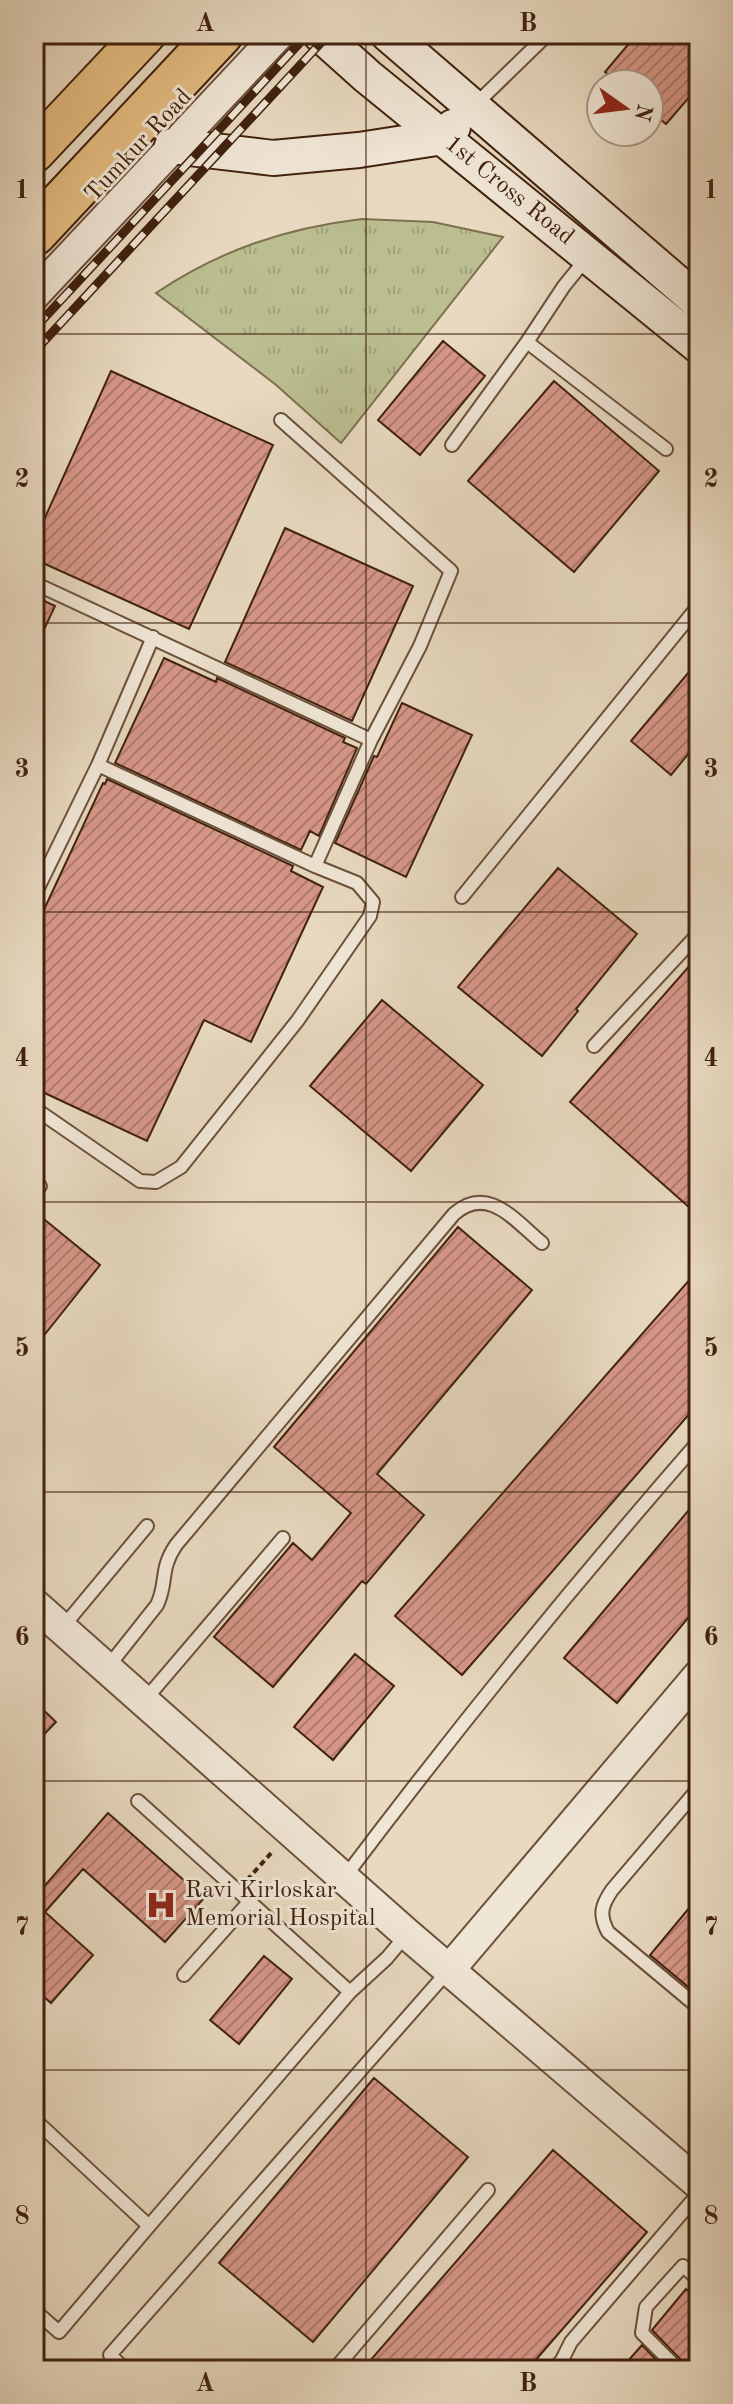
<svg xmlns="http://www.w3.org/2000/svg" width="733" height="2404" font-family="'Old Standard TT',serif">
<defs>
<pattern id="grass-tufts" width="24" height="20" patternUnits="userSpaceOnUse" patternTransform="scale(2)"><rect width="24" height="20" fill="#babe90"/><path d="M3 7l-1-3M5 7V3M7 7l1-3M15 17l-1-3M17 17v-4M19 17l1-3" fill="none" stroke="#a1a37b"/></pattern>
<pattern id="building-hatch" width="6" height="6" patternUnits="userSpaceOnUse" patternTransform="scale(2)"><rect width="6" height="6" fill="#d79788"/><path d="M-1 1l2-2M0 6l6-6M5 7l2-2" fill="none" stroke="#b07b6e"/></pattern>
</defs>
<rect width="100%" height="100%" fill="#e8d9c0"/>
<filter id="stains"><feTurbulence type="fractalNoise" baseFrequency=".0025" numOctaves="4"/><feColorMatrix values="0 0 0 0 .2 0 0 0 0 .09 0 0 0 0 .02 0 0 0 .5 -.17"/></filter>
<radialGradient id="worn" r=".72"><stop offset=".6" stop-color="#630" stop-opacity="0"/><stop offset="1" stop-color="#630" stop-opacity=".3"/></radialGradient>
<path fill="url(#grass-tufts)" stroke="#7e704f" stroke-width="2" d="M 362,219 L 433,222 L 503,237 L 341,443 L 275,384 L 156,293 C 220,250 286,228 362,219 Z"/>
<path fill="url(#building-hatch)" stroke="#41220e" stroke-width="2" d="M 637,34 L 699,34 L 699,86 L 666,124 L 649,110 L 649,84 L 619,84 L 605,72 Z
M 443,341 L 485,376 L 420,455 L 378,420 Z
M 111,371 L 273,445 L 189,629 L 34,559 L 34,542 Z
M 554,381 L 659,471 L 574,572 L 468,481 Z
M 285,528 L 413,586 L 352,721 L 225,662 Z
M 34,596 L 55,606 L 34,651 Z
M 164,658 L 216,682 L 217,678 L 345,738 L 343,742 L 357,748 L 319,836 L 310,831 L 301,850 L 115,763 Z
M 699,660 L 699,741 L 671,775 L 631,741 Z
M 402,703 L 472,735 L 406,877 L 335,843 L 374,756 L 377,757 Z
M 107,779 L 293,866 L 291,871 L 323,887 L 251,1042 L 204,1020 L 147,1141 L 34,1088 L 34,931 L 103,783 L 105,784 Z
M 558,868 L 637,934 L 576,1009 L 578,1011 L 542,1056 L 458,987 Z
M 699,955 L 699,1216 L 570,1102 Z
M 382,1000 L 483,1085 L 411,1171 L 310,1086 Z
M 34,1211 L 100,1265 L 34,1348 Z
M 458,1227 L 532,1290 L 377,1474 L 424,1515 L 366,1584 L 362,1581 L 273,1687 L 214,1637 L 293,1543 L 312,1560 L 351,1513 L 274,1447 Z
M 699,1269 L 699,1403 L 462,1675 L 395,1616 Z
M 699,1498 L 699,1605 L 617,1703 L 564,1658 Z
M 355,1654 L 394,1686 L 333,1760 L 294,1727 Z
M 34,1701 L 56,1722 L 34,1745 Z
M 108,1813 L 204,1898 L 165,1942 L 83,1869 L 45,1912 L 93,1955 L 51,2003 L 34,1988 L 34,1898 Z
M 699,1896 L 699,1996 L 650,1955 Z
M 264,1956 L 292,1979 L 239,2044 L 210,2020 Z
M 374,2078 L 468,2157 L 313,2342 L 219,2263 Z
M 553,2150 L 647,2232 L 527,2370 L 362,2370 Z
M 686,2289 L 699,2300 L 699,2370 L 688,2370 L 685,2364 L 652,2330 Z
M 642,2345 L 666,2370 L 620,2370 Z"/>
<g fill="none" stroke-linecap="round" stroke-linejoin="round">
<g stroke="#6b503a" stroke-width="16">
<path id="service" d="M 473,107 L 548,34
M 527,342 L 666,449
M 452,445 L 527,342 L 564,286 L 586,259
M 34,583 L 371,740 L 420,646 L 451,571 L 281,420
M 98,765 L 315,866
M 34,896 L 98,765 L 153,637
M 462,897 L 699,605
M 594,1046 L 699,933
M 34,1108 L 140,1181 L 156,1182 L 181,1167 L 298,1020 L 370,916 L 373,902 L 357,883 L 315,866 L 371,740
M 34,1193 L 40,1186
M 62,1628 L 147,1526
M 107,1668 L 157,1605 C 168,1582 159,1570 176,1545 L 454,1214 C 488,1184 515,1221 542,1243
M 144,1701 L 283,1538
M 698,1789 L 612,1890 C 601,1906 599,1915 608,1932 L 699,2008
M 138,1801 L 350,1992 L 387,1958 L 407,1934
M 344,1878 C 457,1728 575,1583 699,1441
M 184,1975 L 249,1902
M 34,2119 L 149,2226 L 350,1992
M 34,2310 L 59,2332 L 149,2226
M 126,2370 L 110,2355 L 449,1970
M 334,2370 L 488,2190
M 553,2370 L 562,2360 L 571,2342 L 699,2193
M 679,2370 L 642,2333 L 646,2307 L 683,2266 L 699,2280"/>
</g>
<g stroke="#6b503a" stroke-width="34">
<path id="tertiary" d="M 34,295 L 279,34
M 34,1604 L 407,1934 L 699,2184
M 449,1970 L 699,1675"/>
</g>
<g stroke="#41220e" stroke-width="38">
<path id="secondary" d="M 320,34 L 368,77 L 699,346
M 388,34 L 699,302
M 172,146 L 273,158 L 359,150 L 443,137 L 453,127"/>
</g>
<g stroke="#41220e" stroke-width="44">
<path id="trunk" d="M 34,152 L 145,34"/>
</g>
<g stroke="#41220e" stroke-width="48">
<path id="motorway" d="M 34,233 L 220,34"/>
</g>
<path stroke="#41220e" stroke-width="4" stroke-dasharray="6 4" stroke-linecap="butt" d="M 247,1880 L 273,1851"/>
<use href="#service" stroke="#f0e6d6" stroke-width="12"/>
<use href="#tertiary" stroke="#f0e6d6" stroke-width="30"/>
<use href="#secondary" stroke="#f0e6d6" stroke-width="34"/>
<use href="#trunk" stroke="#e4bc80" stroke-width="40"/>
<use href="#motorway" stroke="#e4bc80" stroke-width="44"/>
<g stroke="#41220e" stroke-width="9">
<path id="rail" d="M 34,329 L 308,34
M 34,352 L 329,34"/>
</g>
<use href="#rail" stroke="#f0e6d6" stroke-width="6" stroke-dasharray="18" stroke-linecap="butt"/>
</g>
<path fill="none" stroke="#41220e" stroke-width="2" stroke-opacity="0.55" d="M 366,34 L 366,2370M 34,334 L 699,334M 34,623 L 699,623M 34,912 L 699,912M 34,1202 L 699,1202M 34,1492 L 699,1492M 34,1781 L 699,1781M 34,2070 L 699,2070"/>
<defs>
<g id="hospital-bare" transform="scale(2.4)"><path d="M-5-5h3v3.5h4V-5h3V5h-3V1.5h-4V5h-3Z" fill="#8f2418" stroke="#f0e6d6" stroke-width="2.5" paint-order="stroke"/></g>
</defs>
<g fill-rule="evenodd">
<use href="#hospital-bare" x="161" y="1905"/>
</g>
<g text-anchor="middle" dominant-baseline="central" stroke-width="6" stroke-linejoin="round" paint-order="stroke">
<g font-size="24" fill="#41220e" stroke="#f0e6d6">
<text transform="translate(139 146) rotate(-47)">Tumkur Road</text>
<text transform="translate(509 191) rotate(39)">1st Cross Road</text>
</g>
<g font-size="24" fill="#41220e" stroke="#f0e6d6" text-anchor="start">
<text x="185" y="1891">Ravi Kirloskar<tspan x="185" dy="28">Memorial Hospital</tspan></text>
</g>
</g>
<rect width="733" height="2404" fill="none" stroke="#e8d9c0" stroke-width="88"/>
<g transform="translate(625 108) rotate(104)"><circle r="38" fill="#f0e6d6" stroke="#aa9886" stroke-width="2"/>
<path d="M0-6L14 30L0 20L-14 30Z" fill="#8f2418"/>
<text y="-12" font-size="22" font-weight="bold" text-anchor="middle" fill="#41220e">N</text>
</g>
<rect x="44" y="44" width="645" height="2316" fill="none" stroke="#41220e" stroke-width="3"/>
<g font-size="26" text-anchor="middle" font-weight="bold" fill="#41220e">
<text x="205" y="31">A</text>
<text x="528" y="31">B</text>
<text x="22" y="198">1</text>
<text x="711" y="198">1</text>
<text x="22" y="487">2</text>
<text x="711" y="487">2</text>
<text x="22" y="777">3</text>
<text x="711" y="777">3</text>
<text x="22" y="1066">4</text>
<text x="711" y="1066">4</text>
<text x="22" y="1356">5</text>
<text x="711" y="1356">5</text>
<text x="22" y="1645">6</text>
<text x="711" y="1645">6</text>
<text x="22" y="1935">7</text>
<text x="711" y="1935">7</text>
<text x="22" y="2224">8</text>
<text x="711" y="2224">8</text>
<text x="205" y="2391">A</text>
<text x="528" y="2391">B</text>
</g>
<rect width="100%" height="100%" filter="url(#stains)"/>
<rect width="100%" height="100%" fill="url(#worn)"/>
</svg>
